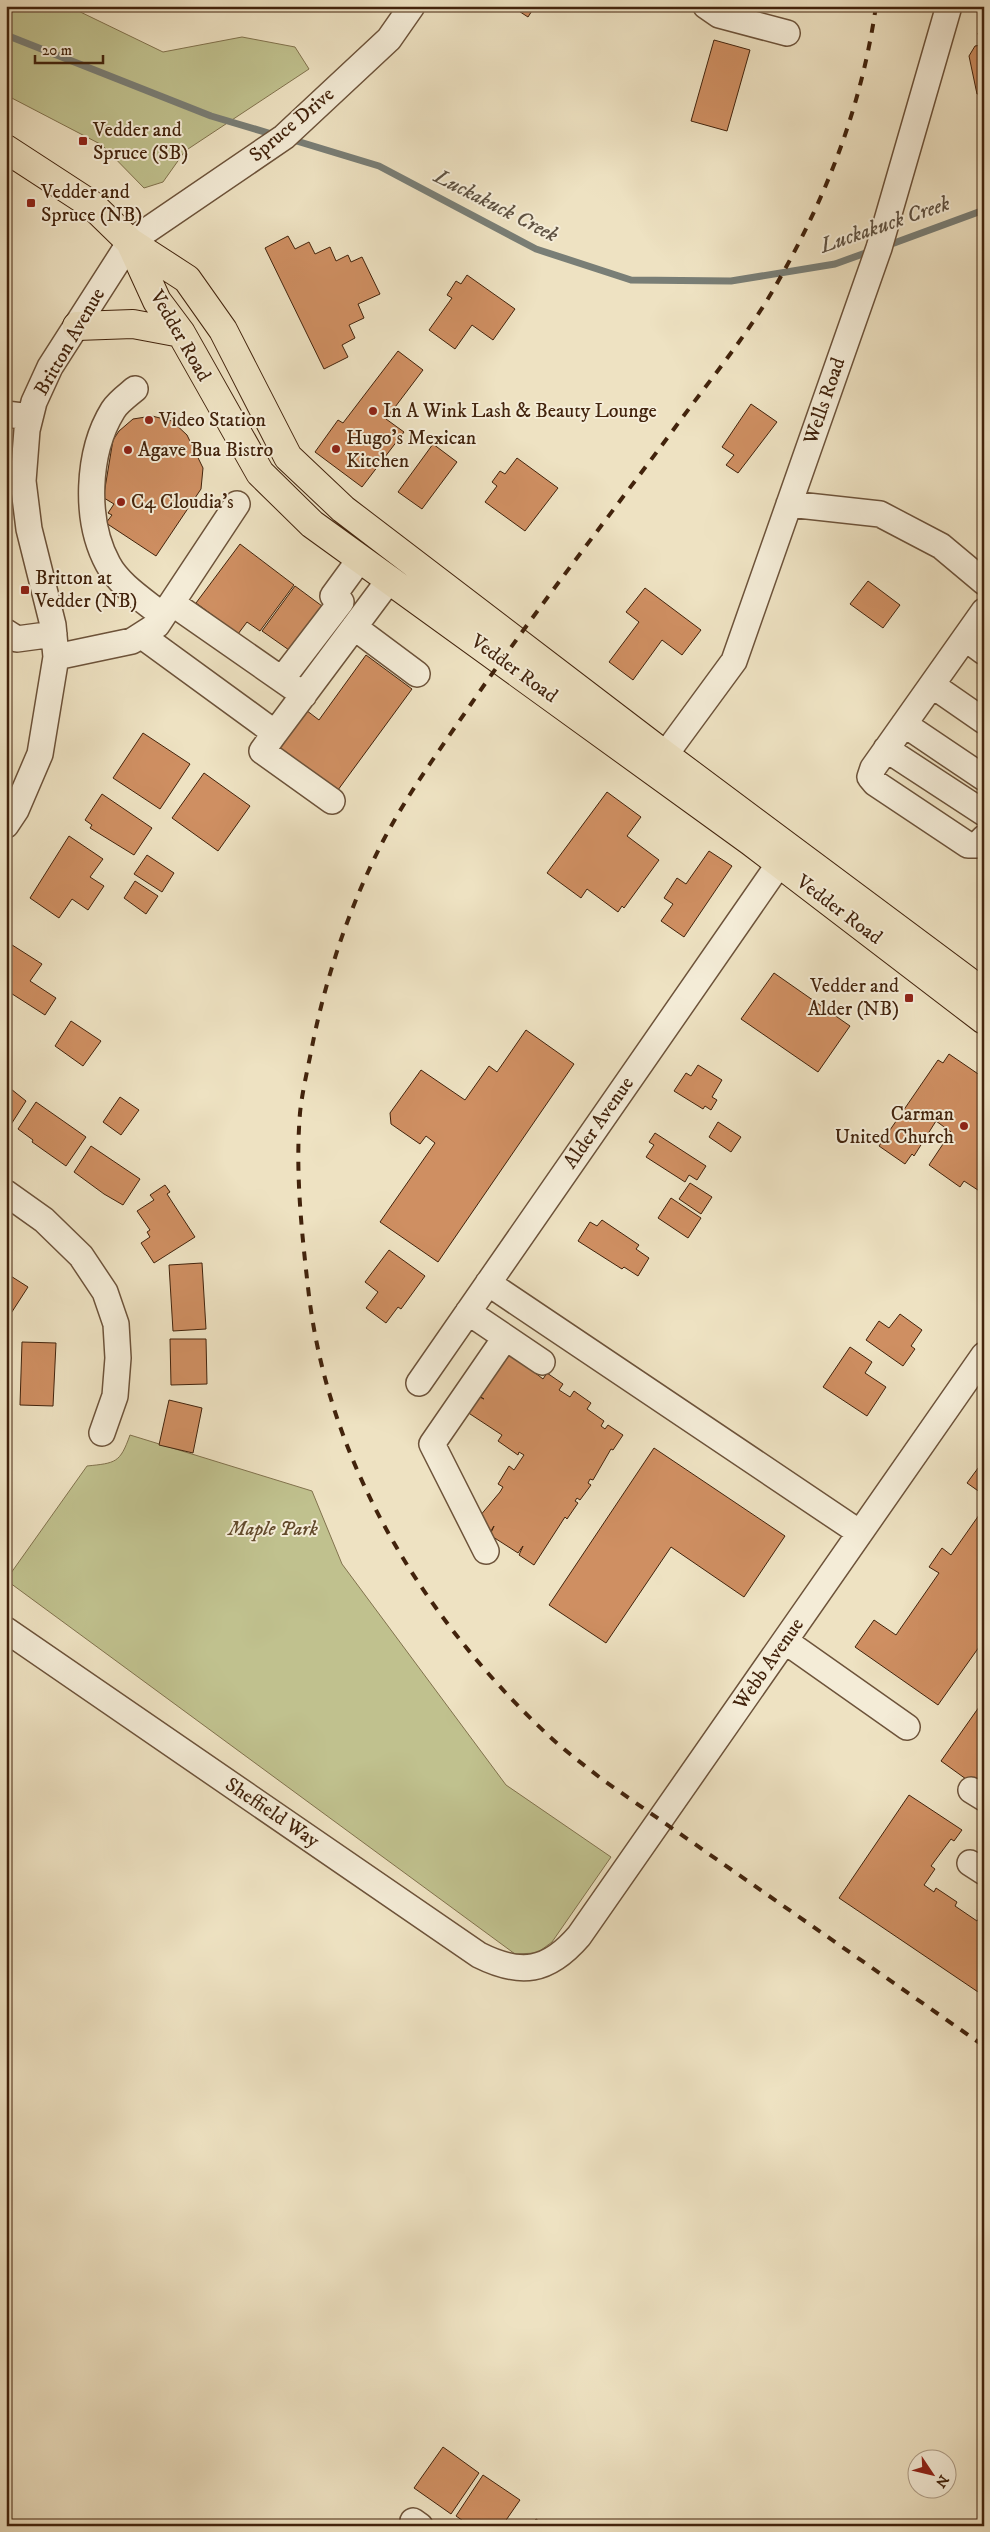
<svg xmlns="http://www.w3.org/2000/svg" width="990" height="2532" font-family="'IM FELL DW Pica',serif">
<rect width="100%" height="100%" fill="#eee2c2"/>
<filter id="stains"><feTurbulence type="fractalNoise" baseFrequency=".004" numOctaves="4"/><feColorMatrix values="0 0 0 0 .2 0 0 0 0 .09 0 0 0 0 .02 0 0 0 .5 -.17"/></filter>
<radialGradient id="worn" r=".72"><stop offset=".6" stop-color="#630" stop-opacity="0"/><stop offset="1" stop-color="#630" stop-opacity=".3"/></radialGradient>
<path fill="#c0c18e" stroke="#81724d" d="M 6,6 L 68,6 L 163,52 L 242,37 L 295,47 L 309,69 L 185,151 L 163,182 L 144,188 L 102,145 L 6,95 Z
M 130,1435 L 312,1491 L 342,1564 L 506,1785 L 611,1857 L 552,1942 L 537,1953 L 515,1954 L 6,1580 L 87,1466 C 116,1463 120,1463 130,1435 Z"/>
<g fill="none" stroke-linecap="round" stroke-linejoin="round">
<path stroke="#797e76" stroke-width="7" d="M 6,35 L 211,116 L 275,135
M 290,139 L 379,166 L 536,249 L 631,280 L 731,281 L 835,264 L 871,251
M 886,246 L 984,210"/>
</g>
<path fill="#cf8f62" stroke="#42230c" d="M 511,6 L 535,6 L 528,17 Z
M 984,32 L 984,93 L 977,94 L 969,56 L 975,46 L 981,45 L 978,33 Z
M 714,40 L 750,50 L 727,131 L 691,121 Z
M 288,236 L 295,249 L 309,242 L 315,254 L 330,247 L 336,261 L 348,255 L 351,262 L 362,257 L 380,294 L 358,304 L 364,318 L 349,325 L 355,338 L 342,345 L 348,357 L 324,369 L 265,248 Z
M 467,275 L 515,309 L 493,340 L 472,325 L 455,349 L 429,330 L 452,298 L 447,295 L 456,281 L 461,284 Z
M 398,351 L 423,370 L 386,419 L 404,432 L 362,487 L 315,452 L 338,420 L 343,423 Z
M 751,404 L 777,422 L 738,473 L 726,465 L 734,455 L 722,447 Z
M 152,416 L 172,421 L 187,435 L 203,468 L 201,489 L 156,556 L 106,523 L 112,515 L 108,513 L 114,504 L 104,498 L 104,494 L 113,440 L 119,431 L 133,419 Z
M 433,444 L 457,462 L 422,509 L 398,492 Z
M 517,458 L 558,488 L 525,531 L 485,502 L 497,486 L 492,482 L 500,471 L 505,474 Z
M 240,544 L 294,585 L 260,631 L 247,622 L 238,634 L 196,603 Z
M 868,581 L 900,605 L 883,628 L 850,604 Z
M 295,586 L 322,606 L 289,650 L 262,631 Z
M 645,588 L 701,630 L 682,655 L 662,640 L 633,680 L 609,662 L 639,622 L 626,612 Z
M 366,655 L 412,689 L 335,794 L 270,750 L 302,707 L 319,720 Z
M 143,733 L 190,764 L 160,809 L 113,778 Z
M 204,773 L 250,806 L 218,851 L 172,818 Z
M 607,792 L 641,817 L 627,836 L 659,860 L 624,908 L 622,906 L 618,912 L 587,889 L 581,898 L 547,873 Z
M 102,794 L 152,828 L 134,855 L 90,828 L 92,825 L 85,820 Z
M 69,836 L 103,859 L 90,877 L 104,886 L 88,910 L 72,899 L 59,918 L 30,898 Z
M 709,851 L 732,866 L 684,937 L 661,921 L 673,904 L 664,898 L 677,878 L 686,884 Z
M 147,855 L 174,873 L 162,892 L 134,874 Z
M 135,881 L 158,896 L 146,914 L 124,898 Z
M 9,943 L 42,964 L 30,981 L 56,998 L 45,1015 L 6,990 L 6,947 Z
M 774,973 L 850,1026 L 818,1072 L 741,1019 Z
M 71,1021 L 101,1041 L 83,1066 L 55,1046 Z
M 526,1030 L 574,1064 L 438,1262 L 380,1222 L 435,1143 L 426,1136 L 420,1144 L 391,1124 L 390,1113 L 421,1070 L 465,1100 L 489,1066 L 497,1072 Z
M 949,1054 L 984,1078 L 984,1194 L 964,1181 L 960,1187 L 929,1165 L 951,1132 L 936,1121 L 914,1156 L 912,1154 L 905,1164 L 879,1146 L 938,1060 L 943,1063 Z
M 698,1065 L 722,1080 L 712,1097 L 717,1100 L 711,1110 L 705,1106 L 703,1109 L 674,1091 L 686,1073 L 691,1076 Z
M 6,1085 L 26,1101 L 10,1126 L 6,1123 Z
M 120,1097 L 139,1110 L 121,1135 L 103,1122 Z
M 36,1102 L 86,1137 L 66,1166 L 32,1142 L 33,1140 L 18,1129 Z
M 718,1122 L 741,1137 L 731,1152 L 709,1137 Z
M 655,1133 L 706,1166 L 697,1180 L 689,1175 L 685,1182 L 646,1157 L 654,1145 L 649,1142 Z
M 91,1146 L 140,1179 L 123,1205 L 104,1194 L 74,1172 Z
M 690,1183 L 712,1197 L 701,1214 L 679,1199 Z
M 165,1185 L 170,1192 L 167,1194 L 195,1237 L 154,1263 L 141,1243 L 150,1237 L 147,1232 L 150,1230 L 137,1211 L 154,1200 L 150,1195 Z
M 671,1198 L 701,1218 L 688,1238 L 658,1218 Z
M 602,1220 L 639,1245 L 636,1249 L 649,1258 L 638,1276 L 624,1267 L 622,1269 L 578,1241 L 590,1222 L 597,1226 Z
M 389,1250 L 425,1276 L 401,1309 L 398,1307 L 386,1323 L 366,1308 L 378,1292 L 365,1282 Z
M 202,1263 L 206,1329 L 173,1331 L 169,1265 Z
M 6,1273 L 28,1287 L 8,1318 L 6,1317 Z
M 900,1314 L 922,1330 L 911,1346 L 915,1349 L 903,1366 L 866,1340 L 879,1321 L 889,1328 Z
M 170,1339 L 206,1339 L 207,1384 L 171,1385 Z
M 22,1342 L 56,1343 L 53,1406 L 20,1405 Z
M 850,1347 L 872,1362 L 865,1373 L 886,1387 L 867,1416 L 823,1387 Z
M 506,1350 L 543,1379 L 547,1373 L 563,1384 L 559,1390 L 570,1397 L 574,1391 L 591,1403 L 587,1409 L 604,1421 L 601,1426 L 605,1429 L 608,1425 L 623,1435 L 613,1450 L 611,1449 L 593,1480 L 590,1479 L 588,1483 L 591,1485 L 580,1500 L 577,1498 L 575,1501 L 578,1503 L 567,1519 L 565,1517 L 534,1565 L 519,1555 L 523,1546 L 518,1553 L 490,1535 L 494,1526 L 489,1534 L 474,1523 L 500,1492 L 503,1487 L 498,1484 L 509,1466 L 514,1470 L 524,1455 L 519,1452 L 518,1455 L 498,1441 L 502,1435 L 464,1410 L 475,1395 L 484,1399 L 476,1394 L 495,1367 L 500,1368 L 495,1365 Z
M 169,1400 L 202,1408 L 193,1453 L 159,1445 Z
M 654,1448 L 785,1536 L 744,1597 L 671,1547 L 606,1643 L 549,1605 Z
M 984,1460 L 984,1495 L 967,1483 Z
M 984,1508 L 984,1640 L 938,1705 L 855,1647 L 874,1620 L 896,1635 L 939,1573 L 929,1567 L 942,1548 L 951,1555 Z
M 984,1700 L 984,1792 L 941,1761 Z
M 909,1795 L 962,1830 L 954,1841 L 951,1839 L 931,1866 L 935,1869 L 924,1885 L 934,1892 L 936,1888 L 957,1902 L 955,1906 L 977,1921 L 980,1917 L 984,1920 L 984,1996 L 839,1898 Z
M 443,2447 L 479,2473 L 451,2514 L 414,2488 Z
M 483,2475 L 520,2500 L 502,2526 L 469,2525 L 456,2516 Z
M 536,2519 L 546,2526 L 531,2526 Z"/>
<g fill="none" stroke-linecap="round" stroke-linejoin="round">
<g stroke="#6d533a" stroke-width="28">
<path id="minor" d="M 706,6 L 719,15 L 787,33
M 135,389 C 128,395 118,402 113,410 C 87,452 84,520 108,564 C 119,585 145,601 163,616
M 6,414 L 30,417
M 789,504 L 880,514 L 941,546 L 984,582
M 172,603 L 304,695
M 984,611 L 873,768 L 870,777 L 875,783 L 968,845 L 977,845 L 984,838
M 354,627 L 417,674
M 6,632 L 17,639 L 54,634
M 142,636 L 275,733 L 390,579
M 965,638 L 984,652
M 56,657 L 132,641 L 157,625 L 237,504
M 282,679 L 341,602 L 333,596 L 360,559
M 932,685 L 984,721
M 904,724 L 984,778
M 275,733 L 262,751 L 332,801
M 886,749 L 984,813
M 652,769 L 665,755 L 734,661 L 879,248 L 949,6
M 6,825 L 16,810 L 40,754 L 56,657 L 53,625 L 29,529 L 23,481 L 27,430 L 34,402 L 50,367 L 130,242 L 284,137 L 389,39 L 412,6
M 6,1193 L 44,1220 L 81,1256 L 105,1292 L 116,1324 L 118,1358 L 115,1396 L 102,1433
M 488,1283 L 860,1533
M 468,1312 L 542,1362
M 419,1383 L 779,864
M 486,1551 L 432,1444 L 505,1338
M 6,1630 L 479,1955 C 521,1976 548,1972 579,1936 L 984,1355
M 785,1641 L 907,1727
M 971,1790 L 984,1798
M 970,1863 L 984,1872
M 413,2521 L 420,2526"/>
</g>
<g stroke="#42230c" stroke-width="30">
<path id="major" d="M 6,149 L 92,205 L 130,242 L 187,279 L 223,330 L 288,457 L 343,509 L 665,755 L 984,993
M 130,242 L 157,301 L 181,333 L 260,473 L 312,524 L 750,841 L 984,1020
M 77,326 L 133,324 L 181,333"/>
</g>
<use href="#minor" stroke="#f4ecd7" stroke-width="25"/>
<use href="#major" stroke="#eee2c2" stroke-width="28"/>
<path stroke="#42230c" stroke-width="4" stroke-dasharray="9 9" stroke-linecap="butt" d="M 876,6 C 861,110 825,201 772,292 C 743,341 705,386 671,433 C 604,523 535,611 471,704 C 441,748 408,793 383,841 C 349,907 325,979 311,1052 C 307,1072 302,1093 300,1113 C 295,1174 302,1235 309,1296 C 330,1466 424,1619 548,1735 C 565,1751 584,1765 603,1780 L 984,2046"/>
</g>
<g fill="#8f2418" stroke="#f4ecd7" stroke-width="2">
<rect x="78" y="136" width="10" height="10" rx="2.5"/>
<rect x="26" y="198" width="10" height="10" rx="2.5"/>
<circle cx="373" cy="411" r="5"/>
<circle cx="149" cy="420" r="5"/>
<circle cx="336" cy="449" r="5"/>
<circle cx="128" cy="450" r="5"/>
<circle cx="121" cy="502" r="5"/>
<rect x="20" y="585" width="10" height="10" rx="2.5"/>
<rect x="904" y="993" width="10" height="10" rx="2.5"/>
<circle cx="964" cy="1126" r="5"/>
</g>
<g text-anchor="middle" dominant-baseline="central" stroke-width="4" stroke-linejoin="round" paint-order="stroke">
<g font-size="20" fill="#42230c" stroke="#f4ecd7">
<text transform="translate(292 125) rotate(-40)">Spruce Drive</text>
<text transform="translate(180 336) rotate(60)">Vedder Road</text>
<text transform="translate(70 342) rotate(-60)">Britton Avenue</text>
<text transform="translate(825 401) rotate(-71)">Wells Road</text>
<text transform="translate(514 669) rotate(36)">Vedder Road</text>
<text transform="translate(839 910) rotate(37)">Vedder Road</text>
<text transform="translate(599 1123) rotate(-55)">Alder Avenue</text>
<text transform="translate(769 1664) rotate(-55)">Webb Avenue</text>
<text transform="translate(272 1813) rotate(34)">Sheffield Way</text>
</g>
<g font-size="20" fill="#42230c" stroke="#f4ecd7" text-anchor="start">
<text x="93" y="130">Vedder and<tspan x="93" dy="23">Spruce (SB)</tspan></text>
<text x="41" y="192">Vedder and<tspan x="41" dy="23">Spruce (NB)</tspan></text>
<text x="383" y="411">In A Wink Lash &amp; Beauty Lounge</text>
<text x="159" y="420">Video Station</text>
<text x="346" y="438">Hugo's Mexican<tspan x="346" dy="23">Kitchen</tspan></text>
<text x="138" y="450">Agave Bua Bistro</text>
<text x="131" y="502">C4 Cloudia's</text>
<text x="35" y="578">Britton at<tspan x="35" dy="23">Vedder (NB)</tspan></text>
<text x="899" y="986" text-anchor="end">Vedder and<tspan x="899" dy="23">Alder (NB)</tspan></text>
<text x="954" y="1114" text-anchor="end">Carman<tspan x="954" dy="23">United Church</tspan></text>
</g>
<g font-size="20" font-style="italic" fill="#624a2c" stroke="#f4ecd7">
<text x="273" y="1529">Maple Park</text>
</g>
<g font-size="21" font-style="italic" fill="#5e5141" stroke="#f4ecd7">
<text transform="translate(496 206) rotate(27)">Luckakuck Creek</text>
<text transform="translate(885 225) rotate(-19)">Luckakuck Creek</text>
</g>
</g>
<rect width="990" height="2532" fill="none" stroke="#eee2c2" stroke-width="25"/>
<rect x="8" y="8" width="975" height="2517" fill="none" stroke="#42230c" stroke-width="2.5"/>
<rect x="12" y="12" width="965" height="2507" fill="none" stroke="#42230c"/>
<g transform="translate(932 2474) rotate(125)"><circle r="24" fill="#f4ecd7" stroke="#ad9c86"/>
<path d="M0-4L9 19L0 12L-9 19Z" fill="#8f2418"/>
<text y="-8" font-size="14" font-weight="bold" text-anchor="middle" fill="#42230c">N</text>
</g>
<path d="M35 55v8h68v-8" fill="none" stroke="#42230c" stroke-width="2.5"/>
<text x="42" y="55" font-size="15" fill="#42230c" stroke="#f4ecd7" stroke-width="4" paint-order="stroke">20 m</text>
<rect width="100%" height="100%" filter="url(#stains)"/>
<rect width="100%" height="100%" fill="url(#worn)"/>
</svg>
